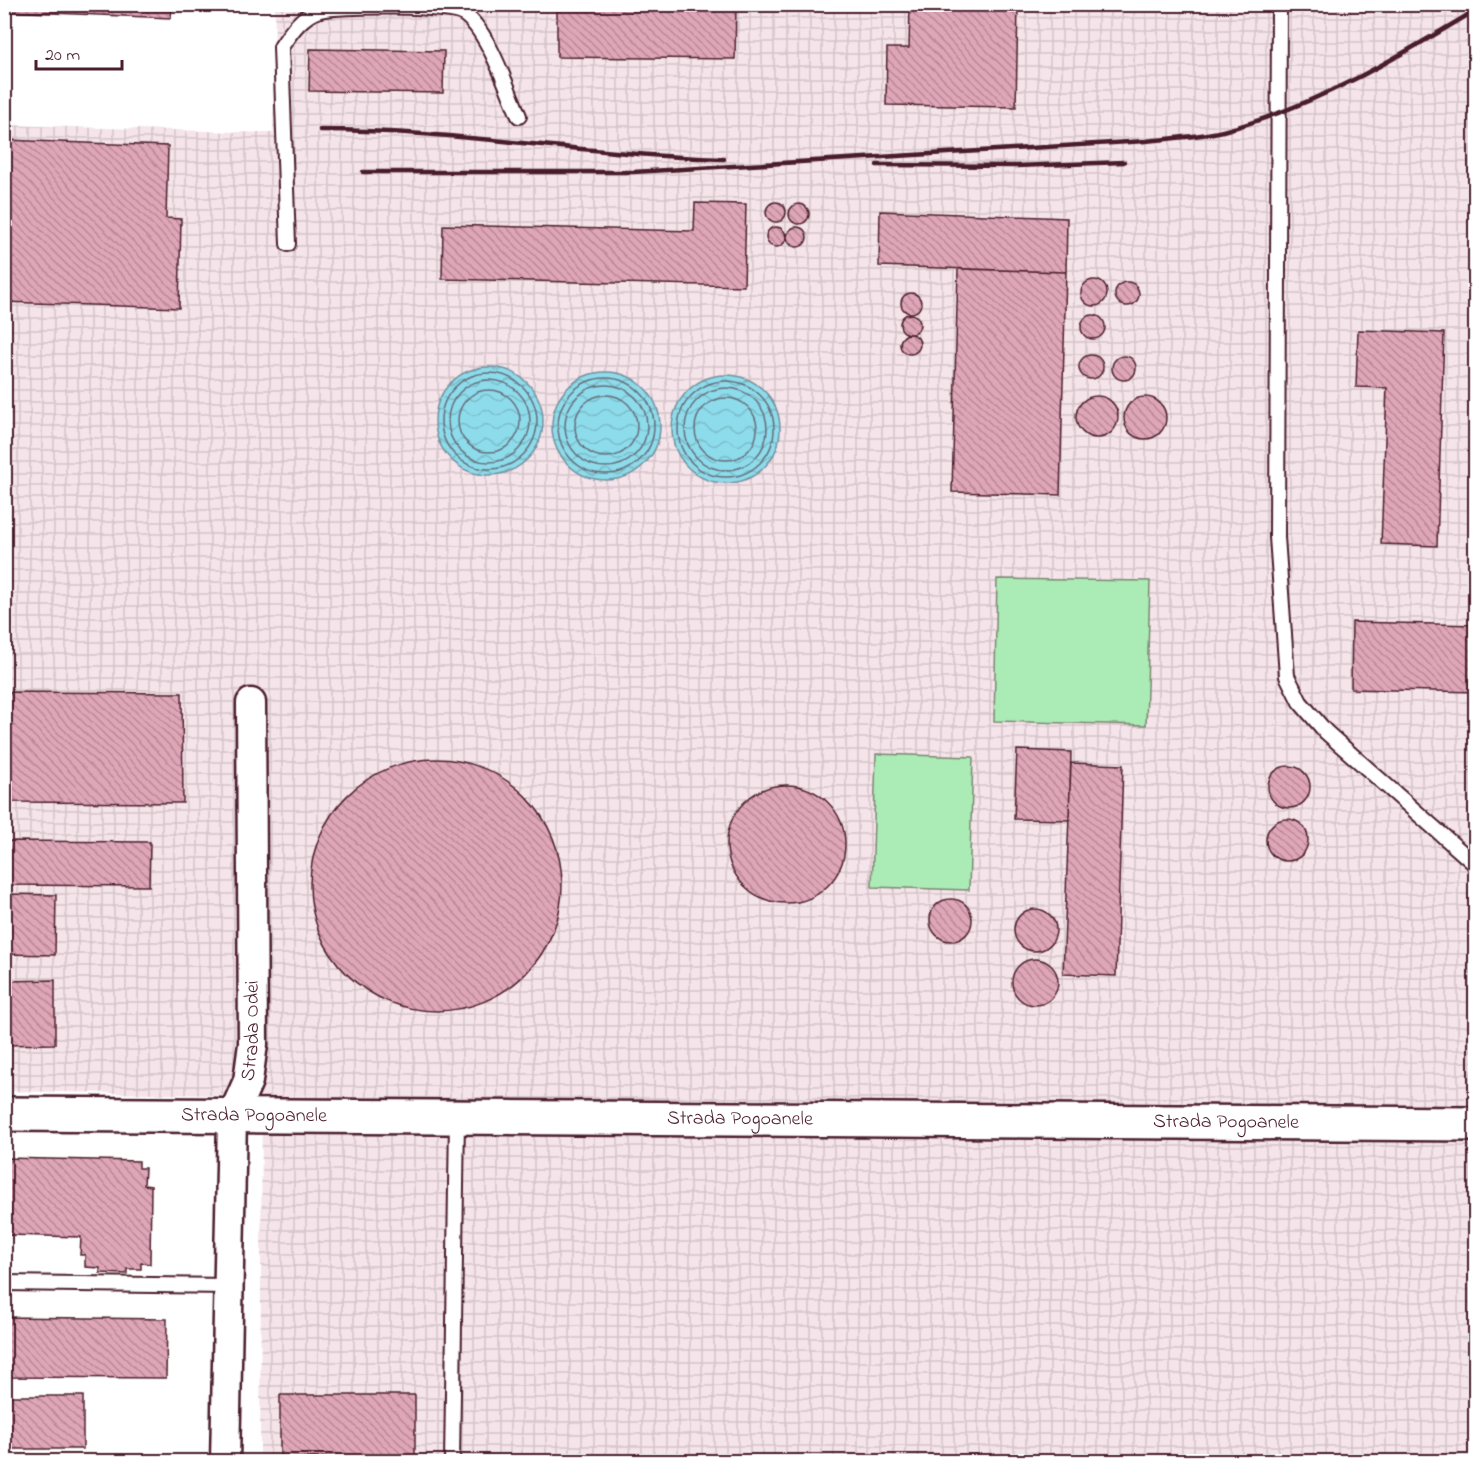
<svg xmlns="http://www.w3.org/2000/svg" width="1480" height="1466" font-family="'Indie Flower',sans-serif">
<defs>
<pattern id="industrial-grid" width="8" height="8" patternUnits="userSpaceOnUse" patternTransform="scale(1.5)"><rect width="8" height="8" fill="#f5e4ea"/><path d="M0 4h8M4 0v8" fill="none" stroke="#d4c3c9"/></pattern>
<pattern id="water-waves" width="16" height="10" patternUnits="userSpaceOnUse" patternTransform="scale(1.5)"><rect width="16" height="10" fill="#8ddceb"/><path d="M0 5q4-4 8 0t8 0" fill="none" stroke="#7bbcca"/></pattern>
<pattern id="building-back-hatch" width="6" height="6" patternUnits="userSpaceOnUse" patternTransform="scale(1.5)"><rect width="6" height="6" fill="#dfa6b8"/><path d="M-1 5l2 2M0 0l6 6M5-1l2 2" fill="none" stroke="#b78796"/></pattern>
</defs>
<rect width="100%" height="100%" fill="#fff"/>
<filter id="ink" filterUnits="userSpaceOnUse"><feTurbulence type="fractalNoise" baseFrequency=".0167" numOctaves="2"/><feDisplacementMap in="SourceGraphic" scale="12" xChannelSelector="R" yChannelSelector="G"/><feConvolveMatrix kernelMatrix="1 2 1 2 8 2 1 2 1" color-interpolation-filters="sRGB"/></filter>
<g filter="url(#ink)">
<path fill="url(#industrial-grid)" d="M 275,5 L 1475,5 L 1475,1461 L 260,1461 L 262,1096 L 5,1091 L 5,125 L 273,133 Z"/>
<path fill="#abecb6" stroke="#7a8670" stroke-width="1.5" d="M 997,579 L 1150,581 L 1146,725 L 994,721 Z
M 876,754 L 973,757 L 969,890 L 872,887 Z"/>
<path fill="url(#water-waves)" stroke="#72909e" stroke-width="1.5" d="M435 421a54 54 0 1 1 108 0a54 54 0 1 1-108 0Z
M552 426a54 54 0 1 1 108 0a54 54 0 1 1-108 0Z
M672 429a54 54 0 1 1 108 0a54 54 0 1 1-108 0Z"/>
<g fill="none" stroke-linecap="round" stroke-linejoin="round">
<path stroke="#656b78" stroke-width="1.5" d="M441 421a48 48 0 1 1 96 0a48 48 0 1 1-96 0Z
M558 426a48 48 0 1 1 96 0a48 48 0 1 1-96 0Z
M448 421a41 41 0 1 1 82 0a41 41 0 1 1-82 0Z
M678 429a48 48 0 1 1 96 0a48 48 0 1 1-96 0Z
M565 426a41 41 0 1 1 82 0a41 41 0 1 1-82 0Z
M685 429a41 41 0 1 1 82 0a41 41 0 1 1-82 0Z
M458 421a31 31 0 1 1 62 0a31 31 0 1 1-62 0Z
M575 426a31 31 0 1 1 62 0a31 31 0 1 1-62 0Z
M695 429a31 31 0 1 1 62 0a31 31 0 1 1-62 0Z"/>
</g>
<path fill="url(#building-back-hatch)" stroke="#4a1f2b" stroke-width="1.5" d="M 4,4 L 172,4 L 171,18 L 4,11 Z
M 557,4 L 736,4 L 735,59 L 557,57 Z
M 910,4 L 1018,4 L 1016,107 L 886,105 L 887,48 L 909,48 Z
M 310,49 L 444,51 L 443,93 L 309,91 Z
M 4,140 L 168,146 L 166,218 L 181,219 L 179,308 L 4,302 Z
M766 212a10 10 0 1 1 20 0a10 10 0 1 1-20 0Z
M 695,203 L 746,204 L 744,286 L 442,279 L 443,225 L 694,231 Z
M789 214a10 10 0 1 1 20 0a10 10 0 1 1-20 0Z
M 880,211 L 1067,218 L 1066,272 L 879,266 Z
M787 237a10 10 0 1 1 20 0a10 10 0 1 1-20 0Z
M766 237a10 10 0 1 1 20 0a10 10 0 1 1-20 0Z
M 958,269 L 1066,272 L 1060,495 L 952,492 Z
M1081 293a13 13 0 1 1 26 0a13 13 0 1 1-26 0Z
M1115 294a12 12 0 1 1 24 0a12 12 0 1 1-24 0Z
M901 303a10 10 0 1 1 20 0a10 10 0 1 1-20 0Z
M900 324a10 10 0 1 1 20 0a10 10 0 1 1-20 0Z
M1081 327a12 12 0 1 1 24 0a12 12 0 1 1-24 0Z
M 4,327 L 9,327 L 7,380 L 4,380 Z
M 1358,330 L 1444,333 L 1437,546 L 1381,544 L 1387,388 L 1356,387 Z
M900 344a10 10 0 1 1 20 0a10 10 0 1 1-20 0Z
M1079 367a12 12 0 1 1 24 0a12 12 0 1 1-24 0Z
M1112 368a12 12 0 1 1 24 0a12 12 0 1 1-24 0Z
M1076 417a21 21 0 1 1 42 0a21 21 0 1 1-42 0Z
M1124 418a21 21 0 1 1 42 0a21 21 0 1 1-42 0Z
M 1352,622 L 1476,625 L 1476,692 L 1351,689 Z
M 4,692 L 182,693 L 183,803 L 4,802 Z
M 1017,750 L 1071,752 L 1069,820 L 1014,819 Z
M310 885a126 126 0 1 1 252 0a126 126 0 1 1-252 0Z
M 1071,763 L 1123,765 L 1116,976 L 1063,974 Z
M1268 787a21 21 0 1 1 42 0a21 21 0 1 1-42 0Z
M727 844a59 59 0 1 1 118 0a59 59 0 1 1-118 0Z
M1266 840a21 21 0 1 1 42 0a21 21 0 1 1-42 0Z
M 4,841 L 150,842 L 149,886 L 4,885 Z
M 4,894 L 56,895 L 55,955 L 4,954 Z
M930 920a21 21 0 1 1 42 0a21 21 0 1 1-42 0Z
M1014 930a21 21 0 1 1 42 0a21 21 0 1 1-42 0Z
M1012 982a23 23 0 1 1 46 0a23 23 0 1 1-46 0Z
M 55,980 L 55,1044 L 4,1045 L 4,981 Z
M 4,1158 L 139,1161 L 139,1168 L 145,1168 L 144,1185 L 151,1186 L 150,1264 L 141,1263 L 141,1269 L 127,1269 L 127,1274 L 100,1273 L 100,1268 L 85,1267 L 85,1255 L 80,1255 L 81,1237 L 8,1235 L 8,1256 L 4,1256 Z
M 4,1317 L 167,1319 L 166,1378 L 4,1377 Z
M 280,1395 L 415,1395 L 415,1457 L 280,1458 Z
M 4,1396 L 83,1396 L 83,1449 L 4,1449 Z"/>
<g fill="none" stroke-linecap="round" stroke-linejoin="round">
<g stroke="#4a1f2b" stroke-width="18">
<path id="lane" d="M 1279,4 L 1277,537 L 1287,676 L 1300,702 L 1326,732 L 1476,865
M 288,244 L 281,47 C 291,32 302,15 320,10 C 337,5 448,5 462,13 C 487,27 507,89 519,116
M 4,1283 L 228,1286
M 452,1462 L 457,1118"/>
</g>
<g stroke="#4a1f2b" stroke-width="33">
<g id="street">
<path id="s1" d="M 225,1462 L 232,1117 L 248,1081 L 253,1044 L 251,703"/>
</g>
</g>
<g stroke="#4a1f2b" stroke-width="38">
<g id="secondary">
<path id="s2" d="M 4,1114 L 1476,1124"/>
</g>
</g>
<use href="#lane" stroke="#fff" stroke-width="14"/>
<use href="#street" stroke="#fff" stroke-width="28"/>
<use href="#secondary" stroke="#fff" stroke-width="33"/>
<path stroke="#4a1f2b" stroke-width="4.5" d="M 320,130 C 455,130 589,155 724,159
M 877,165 L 1016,166 L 1124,162
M 363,172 L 633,172 L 1146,141 C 1171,138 1199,137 1223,131 C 1316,106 1395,59 1476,10"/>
</g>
</g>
<g text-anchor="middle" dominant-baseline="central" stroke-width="4.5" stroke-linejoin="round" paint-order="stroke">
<g font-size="20" fill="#4a1f2b" stroke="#fff">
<text stroke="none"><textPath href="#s1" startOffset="435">Strada Odei</textPath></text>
<text stroke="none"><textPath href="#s2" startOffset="250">Strada Pogoanele</textPath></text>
<text stroke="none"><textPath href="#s2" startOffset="736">Strada Pogoanele</textPath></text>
<text stroke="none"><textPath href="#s2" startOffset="1222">Strada Pogoanele</textPath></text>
</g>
</g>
<rect width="1480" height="1466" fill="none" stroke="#fff" stroke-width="24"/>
<rect x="12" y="12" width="1456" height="1442" fill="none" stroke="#4a1f2b" stroke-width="2" filter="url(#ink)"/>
<path d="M36 60v9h86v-9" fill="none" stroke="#4a1f2b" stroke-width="3"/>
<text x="45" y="60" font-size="18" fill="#4a1f2b" stroke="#ffffff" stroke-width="4.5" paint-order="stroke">20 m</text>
</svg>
